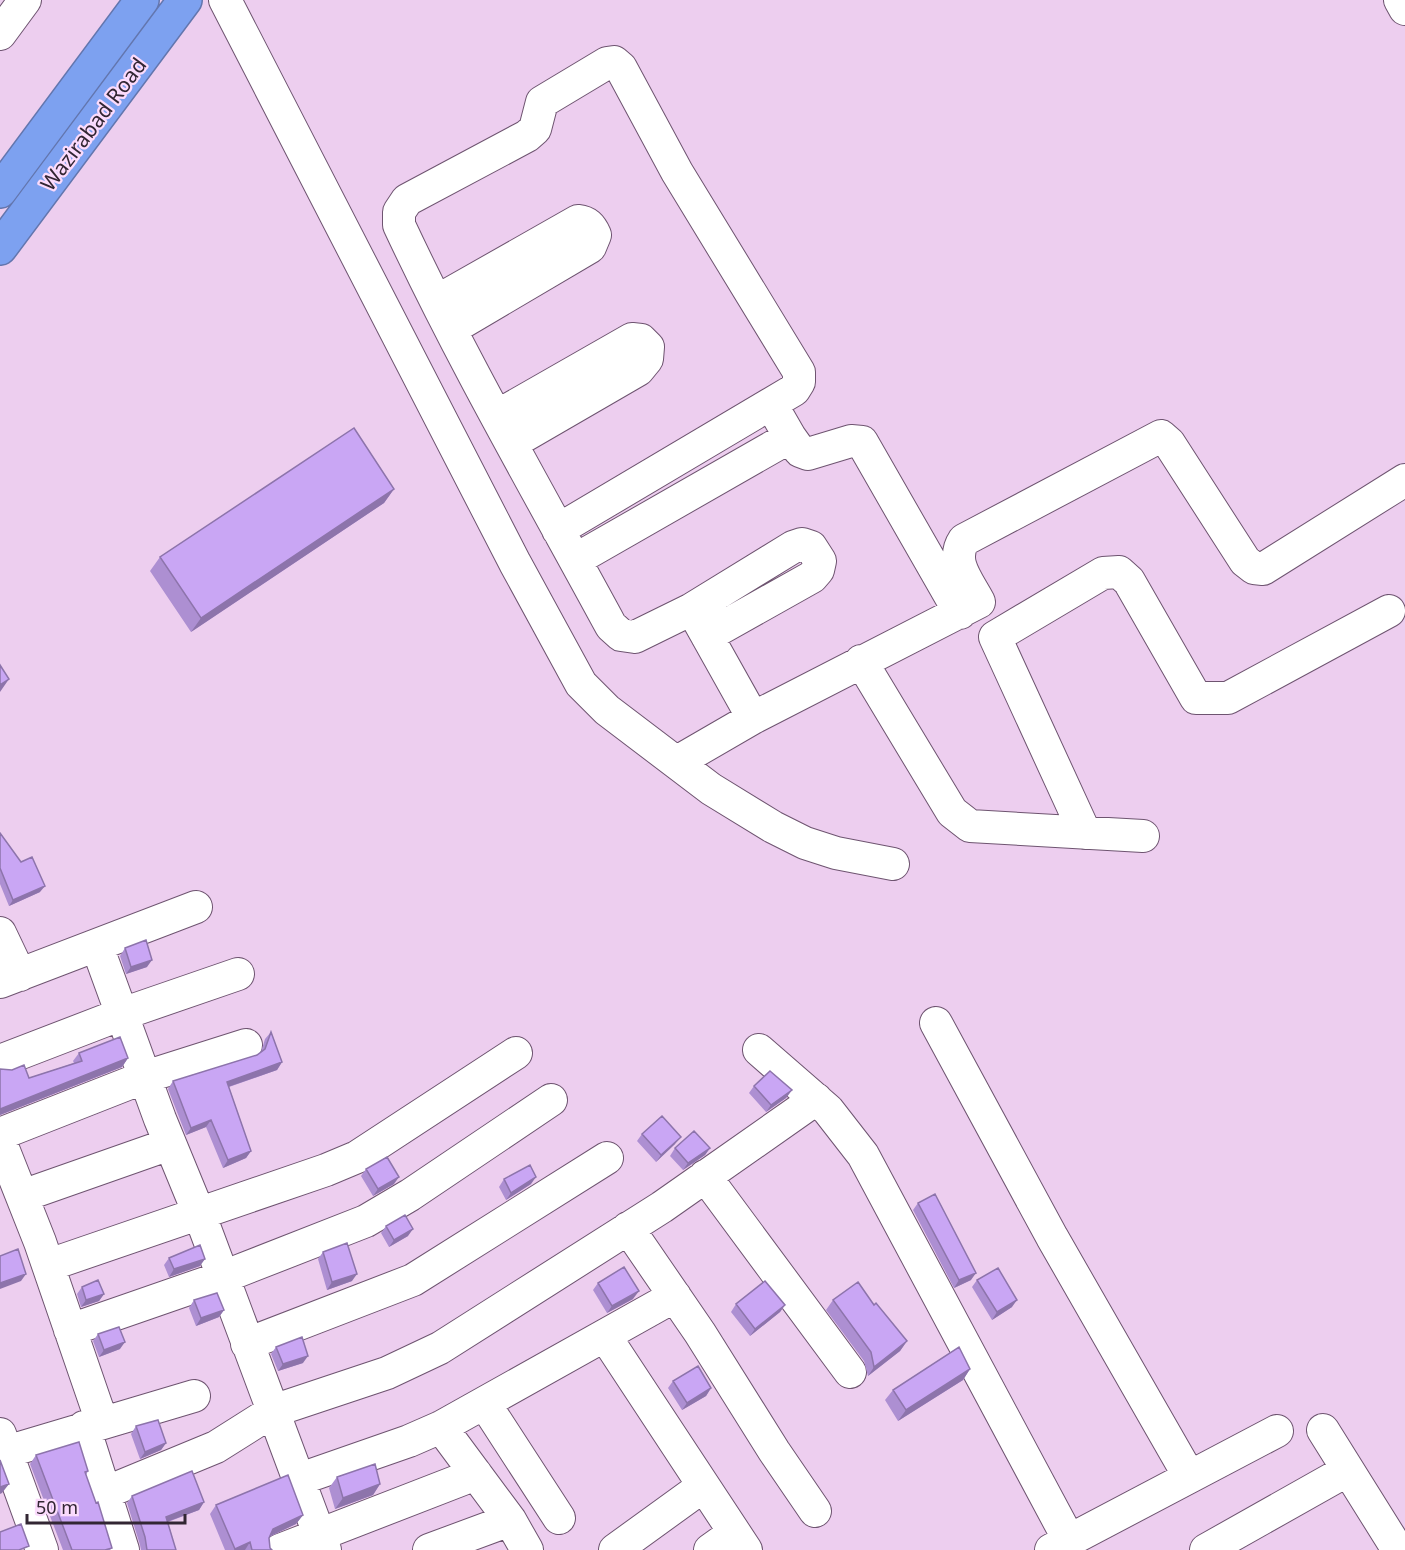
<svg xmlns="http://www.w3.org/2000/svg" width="1405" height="1550" font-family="'Noto Sans',sans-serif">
<rect width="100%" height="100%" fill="#edceef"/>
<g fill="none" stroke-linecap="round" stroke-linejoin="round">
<g stroke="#6e5470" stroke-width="34">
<path id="minor" d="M 225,0 L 515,563 L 581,684 L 607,710 L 711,789 L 773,827 L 805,843 L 836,853 L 893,864
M 1400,0 L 1405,9
M 0,34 L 25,0
M 437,301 L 578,221 C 587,222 591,226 595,235 L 590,247 L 451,329
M 497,416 L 632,339 L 641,340 L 648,347 L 647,359 L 638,370 L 512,443
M 790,437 L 800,451 L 808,454 L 851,441 L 862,442 L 960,613
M 558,530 L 794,390 L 799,382 L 799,372 L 677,172 L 621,68 L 614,62 L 607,63 L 542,102 L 535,129 L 527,136 L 407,200 L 399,212 L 399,225 C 463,362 539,493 611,626 L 621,635 L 635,637 L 692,609 L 753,718
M 575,560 L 790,437 L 771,404
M 692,609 L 793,547 L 802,544 L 811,547 L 820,561 L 818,570 L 812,577 L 707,636
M 861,661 L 952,812 L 970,826 L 1143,836
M 677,762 L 753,718 L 979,602 C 968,581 950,561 964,540 L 1161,436 L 1169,443 L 1245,561 L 1254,568 L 1263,569 L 1405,480
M 1085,833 L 995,637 L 1103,573 L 1119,572 L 1129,581 L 1196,698 L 1228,698 L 1389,611
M 0,933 L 20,975
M 97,946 L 160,1119 L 204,1226 L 325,1550
M 0,982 L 196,907
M 936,1023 L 1052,1237 L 1189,1476
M 759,1050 L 828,1110 L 863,1155 L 1069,1540
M 0,1061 L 122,1014 L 238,974
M 0,1134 L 145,1077 L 246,1045
M 0,1141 L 40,1242 L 102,1422
M 705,1176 L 850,1372
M 22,1196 L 170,1144
M 628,1228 L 700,1333 L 774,1451 L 815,1511
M 49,1265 L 326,1170 L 357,1157 L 516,1053
M 70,1330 L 223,1277 L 366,1221 L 410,1195 L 551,1100
M 605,1336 L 746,1550
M 247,1344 L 413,1280 L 607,1158
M 485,1404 L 559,1518
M 84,1427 L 123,1550
M 441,1427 L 510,1520 L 527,1550
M 1323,1430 L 1398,1550
M 0,1434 L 42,1550
M 6,1452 L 194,1396
M 300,1479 L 409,1441 L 441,1427 L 675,1296
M 107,1492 L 216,1447 L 273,1411 L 387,1373 L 440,1348 L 662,1207 L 816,1099
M 280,1550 L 476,1474
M 429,1550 L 510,1520
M 615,1550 L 702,1487
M 710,1550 L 734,1533
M 1051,1550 L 1277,1431
M 1206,1550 L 1348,1470"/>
</g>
<g stroke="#6376ae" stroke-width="36">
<path id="highway" d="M 0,191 L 142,0
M 0,248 L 185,0"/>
</g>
<use href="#minor" stroke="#fff" stroke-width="32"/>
<use href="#highway" stroke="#7da1f0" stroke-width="33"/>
</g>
<path fill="#ad8fd2" d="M 394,489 L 384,503 L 191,632 L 150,571 L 160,557 Z
M 0,833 L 21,862 L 40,892 L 9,906 L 0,884 Z
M 125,948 L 147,967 L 126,974 L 120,956 Z
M 271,1032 L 282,1062 L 277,1070 L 229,1087 L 251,1151 L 246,1158 L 223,1168 L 206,1127 L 186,1135 L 168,1089 L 173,1081 L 257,1055 L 261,1052 L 265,1039 Z
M 79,1053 L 128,1058 L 122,1067 L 0,1115 L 0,1069 L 29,1078 L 74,1063 L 73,1061 Z
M 754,1086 L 792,1090 L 786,1098 L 766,1112 L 749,1093 Z
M 642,1134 L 675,1144 L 656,1162 L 637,1141 Z
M 675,1148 L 710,1148 L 705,1155 L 683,1170 L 670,1156 Z
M 366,1169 L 394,1184 L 373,1196 L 361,1176 Z
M 504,1179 L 531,1184 L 506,1200 L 499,1187 Z
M 918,1203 L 971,1280 L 954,1288 L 913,1210 Z
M 386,1226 L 408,1236 L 389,1247 L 381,1233 Z
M 323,1252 L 352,1281 L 327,1290 L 318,1259 Z
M 169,1258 L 200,1266 L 169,1277 L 164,1265 Z
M 977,1280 L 1012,1307 L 992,1320 L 972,1287 Z
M 598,1283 L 633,1299 L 607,1313 L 593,1290 Z
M 82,1287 L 104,1294 L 99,1301 L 81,1307 L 77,1294 Z
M 194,1300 L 224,1310 L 219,1317 L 196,1326 L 189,1308 Z
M 833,1300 L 874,1305 L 907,1341 L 900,1351 L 868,1376 L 864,1361 L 826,1310 Z
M 736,1304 L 785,1305 L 780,1312 L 750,1336 L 731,1312 Z
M 98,1334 L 120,1349 L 99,1357 L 93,1341 Z
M 276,1347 L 303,1363 L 278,1371 L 271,1354 Z
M 970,1369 L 963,1380 L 898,1421 L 885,1400 L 893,1390 Z
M 673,1381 L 711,1388 L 706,1396 L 682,1410 L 668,1388 Z
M 136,1426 L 166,1443 L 161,1450 L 140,1459 L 131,1434 Z
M 36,1455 L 88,1471 L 86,1475 L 112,1548 L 110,1550 L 63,1550 L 30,1464 Z
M 337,1477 L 380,1484 L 373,1495 L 335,1509 L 329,1488 Z
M 132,1496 L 204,1502 L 199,1510 L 168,1522 L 176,1550 L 141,1550 L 140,1545 L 127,1503 Z
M 216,1505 L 303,1515 L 296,1524 L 269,1537 L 269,1538 L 270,1548 L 272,1550 L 225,1550 L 210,1514 Z"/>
<path fill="#8d74ab" d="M 394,489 L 384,503 L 191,632 L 201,618 Z
M 9,679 L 0,692 L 0,685 Z
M 45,886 L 40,892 L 9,906 L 13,900 Z
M 152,960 L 147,967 L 126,974 L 131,967 Z
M 128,1058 L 122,1067 L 0,1115 L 0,1109 Z
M 282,1062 L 277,1070 L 222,1089 L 227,1082 Z
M 792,1090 L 786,1098 L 766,1112 L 771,1105 Z
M 211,1120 L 206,1127 L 186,1135 L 191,1128 Z
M 681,1137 L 675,1144 L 656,1162 L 661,1155 Z
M 710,1148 L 705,1155 L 683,1170 L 688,1163 Z
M 251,1151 L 246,1158 L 223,1168 L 228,1160 Z
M 399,1177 L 394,1184 L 373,1196 L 378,1189 Z
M 536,1177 L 531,1184 L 506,1200 L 511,1193 Z
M 413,1229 L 408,1236 L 389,1247 L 394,1240 Z
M 205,1259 L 200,1266 L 169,1277 L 174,1269 Z
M 976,1273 L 971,1280 L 954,1288 L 959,1280 Z
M 26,1274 L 21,1281 L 0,1289 L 0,1283 Z
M 357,1274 L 352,1281 L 327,1290 L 332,1282 Z
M 639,1291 L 633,1299 L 607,1313 L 612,1306 Z
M 104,1294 L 99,1301 L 81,1307 L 86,1300 Z
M 1017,1300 L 1012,1307 L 992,1320 L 997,1312 Z
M 785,1305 L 780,1312 L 750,1336 L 755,1329 Z
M 224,1310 L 219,1317 L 196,1326 L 201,1318 Z
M 907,1341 L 900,1351 L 868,1376 L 874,1367 Z
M 125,1342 L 120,1349 L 99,1357 L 104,1350 Z
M 308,1356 L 303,1363 L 278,1371 L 283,1364 Z
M 970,1369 L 963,1380 L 898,1421 L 906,1410 Z
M 711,1388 L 706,1396 L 682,1410 L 687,1403 Z
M 166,1443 L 161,1450 L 140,1459 L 145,1452 Z
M 9,1484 L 2,1493 L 0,1494 L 0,1487 Z
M 380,1484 L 373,1495 L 335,1509 L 343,1498 Z
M 204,1502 L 199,1510 L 161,1524 L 166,1517 Z
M 303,1515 L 296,1524 L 266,1538 L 273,1529 Z
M 250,1542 L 245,1550 L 234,1550 L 235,1549 Z"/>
<path fill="#c9a6f4" stroke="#8d74ab" stroke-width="1.5" d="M 354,428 L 394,489 L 201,618 L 160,557 Z
M 0,665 L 9,679 L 0,685 Z
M 0,833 L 21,862 L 32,857 L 45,886 L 13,900 L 0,868 Z
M 146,940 L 152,960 L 131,967 L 125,948 Z
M 271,1032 L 282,1062 L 227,1082 L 251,1151 L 228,1160 L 211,1120 L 191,1128 L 173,1081 L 257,1055 L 265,1049 Z
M 120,1037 L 128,1058 L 0,1109 L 0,1069 L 12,1070 L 24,1065 L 29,1078 L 82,1061 L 79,1053 Z
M 770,1071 L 792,1090 L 771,1105 L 754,1086 Z
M 662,1116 L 681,1137 L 661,1155 L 642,1134 Z
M 694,1131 L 710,1148 L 688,1163 L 675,1148 Z
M 387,1157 L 399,1177 L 378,1189 L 366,1169 Z
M 530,1165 L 536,1177 L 511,1193 L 504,1179 Z
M 935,1194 L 976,1273 L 959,1280 L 918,1203 Z
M 405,1215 L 413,1229 L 394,1240 L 386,1226 Z
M 347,1243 L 357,1274 L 332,1282 L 323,1252 Z
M 200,1245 L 205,1259 L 174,1269 L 169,1258 Z
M 18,1249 L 26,1274 L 0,1283 L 0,1256 Z
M 624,1267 L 639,1291 L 612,1306 L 598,1283 Z
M 998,1268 L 1017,1300 L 997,1312 L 977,1280 Z
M 98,1280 L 104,1294 L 86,1300 L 82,1287 Z
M 765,1281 L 785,1305 L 755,1329 L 736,1304 Z
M 858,1282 L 874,1305 L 876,1303 L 907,1341 L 874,1367 L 871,1352 L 833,1300 Z
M 217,1293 L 224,1310 L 201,1318 L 194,1300 Z
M 119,1327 L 125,1342 L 104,1350 L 98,1334 Z
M 302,1337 L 308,1356 L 283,1364 L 276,1347 Z
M 959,1347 L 970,1369 L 906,1410 L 893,1390 Z
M 698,1366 L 711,1388 L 687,1403 L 673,1381 Z
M 158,1420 L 166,1443 L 145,1452 L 136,1426 Z
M 79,1442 L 88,1471 L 85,1472 L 96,1503 L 98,1502 L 112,1548 L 105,1550 L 72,1550 L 36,1455 Z
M 0,1460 L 9,1484 L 0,1487 Z
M 375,1464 L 380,1484 L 343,1498 L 337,1477 Z
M 192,1471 L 204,1502 L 166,1517 L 176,1550 L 147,1550 L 145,1537 L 132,1496 Z
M 288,1475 L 303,1515 L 273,1529 L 269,1538 L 270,1548 L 272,1550 L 252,1550 L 250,1542 L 235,1549 L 216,1505 Z
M 21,1524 L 29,1546 L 19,1550 L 0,1550 L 0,1532 Z"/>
<g text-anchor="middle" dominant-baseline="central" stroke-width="4.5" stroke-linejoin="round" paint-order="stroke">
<g font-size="21" fill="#322633" stroke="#fbdbfc">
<text transform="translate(93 124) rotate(-53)">Wazirabad Road</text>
</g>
</g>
<path d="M27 1514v9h158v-9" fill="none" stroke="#322633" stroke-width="3"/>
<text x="36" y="1514" font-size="18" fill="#322633" stroke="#fbdbfc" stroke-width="4.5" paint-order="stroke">50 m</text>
</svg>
